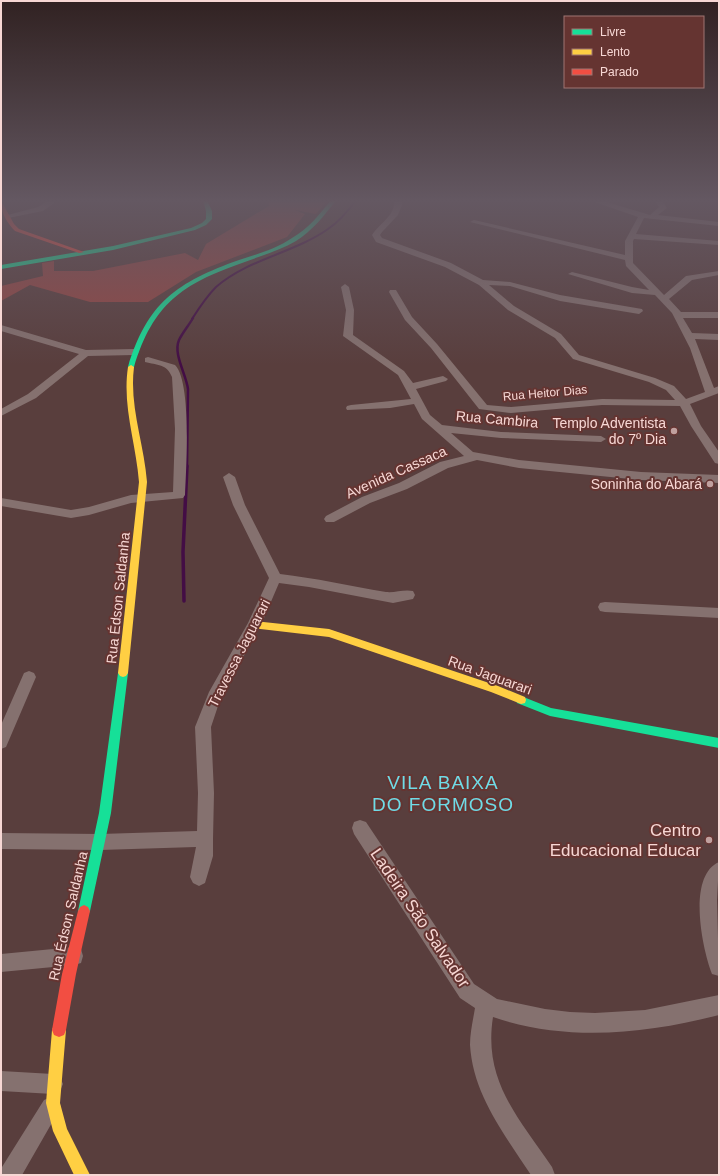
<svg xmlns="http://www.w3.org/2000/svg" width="720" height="1176" font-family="Arial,sans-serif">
<rect width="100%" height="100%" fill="#593e3d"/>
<path fill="#964643" d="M 268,200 L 328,200 L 316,214 L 295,210 L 305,214 L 287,237 L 196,272 L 148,302 L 90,302 L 30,285 L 1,301 L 1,286 L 43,276 L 42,263 L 54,261 L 54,271 L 93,271 L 185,253 L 198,260 L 206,244 L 269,206 Z"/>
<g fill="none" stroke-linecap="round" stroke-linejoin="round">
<path stroke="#430d45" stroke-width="2" d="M 192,319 C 199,308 207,296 216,287 C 248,259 294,253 328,229 C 340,221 348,211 356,200"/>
<path stroke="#430d45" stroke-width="2.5" d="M 187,467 L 188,389 C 186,374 173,354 179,340 C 183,332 189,325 193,318"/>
<path stroke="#430d45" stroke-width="3.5" d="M 184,601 L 183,552 L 187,466"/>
<path fill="#85716f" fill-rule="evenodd" d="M 46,200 L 54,200 L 54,203 L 43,211 L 8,218 L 4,216 L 38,207 L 46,202 Z
M 394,200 L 402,200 L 402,205 L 398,215 L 382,232 L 380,235 L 382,238 L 451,263 L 483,280 L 510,282 L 560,295 L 642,309 L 643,311 L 639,314 L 560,301 L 510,286 L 489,285 L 514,306 L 561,334 L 579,355 L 655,378 L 674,386 L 686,399 L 705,392 L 690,348 L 672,313 L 655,295 L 632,293 L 568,274 L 572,272 L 632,287 L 649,290 L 626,266 L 625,260 L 470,222 L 474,220 L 625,255 L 625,241 L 638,217 L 589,200 L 600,200 L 650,215 L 659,207 L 654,200 L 662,200 L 667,208 L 658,215 L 719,222 L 719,226 L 644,218 L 636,234 L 719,241 L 719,245 L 634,239 L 633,241 L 633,263 L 664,295 L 686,276 L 719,271 L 719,275 L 692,280 L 669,299 L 681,312 L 719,312 L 719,318 L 683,318 L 692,333 L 719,334 L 719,340 L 695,339 L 714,388 L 719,386 L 719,393 L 690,404 L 701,426 L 719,452 L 719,464 L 715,463 L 691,426 L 680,406 L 602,405 L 511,413 L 479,409 L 431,348 L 405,320 L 389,292 L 390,290 L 396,290 L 412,317 L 437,344 L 487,405 L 511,407 L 602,399 L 675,400 L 666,390 L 649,382 L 573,359 L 555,338 L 508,310 L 479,285 L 445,267 L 376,242 L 372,235 C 380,223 396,215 394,200 Z
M 345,284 L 349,287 L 354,310 L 353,335 L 404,371 L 413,383 L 443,376 L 448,379 L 446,381 L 416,389 L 430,415 L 442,425 L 501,432 L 601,436 L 606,439 L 601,442 L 501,438 L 451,433 L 473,452 L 519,460 L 641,472 L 719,475 L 719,483 L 641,480 L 519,468 L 477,460 L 448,468 L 407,489 L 370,503 L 334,522 L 326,522 L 324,519 L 326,516 L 362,497 L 399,483 L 440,462 L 464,456 L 422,419 L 414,404 L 390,408 L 347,410 L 346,408 L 347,406 L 351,405 L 411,399 L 398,375 L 343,336 L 346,310 L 341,287 Z
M 1,325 L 86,350 L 134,349 L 139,352 L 134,355 L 88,356 L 36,398 L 1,416 L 1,409 L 28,394 L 79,354 L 1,331 Z
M 148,357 L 175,365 C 192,382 186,470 185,495 L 183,498 L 131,503 L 89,515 L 71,518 L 1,506 L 1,498 L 71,510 L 89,507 L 131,495 L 173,492 L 175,429 L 172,377 C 167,364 157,365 145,362 L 145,358 Z
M 229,473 L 235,477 L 245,505 L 280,574 C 315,578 350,586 386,592 C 395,593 404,589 413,591 L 415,595 L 413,599 L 393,603 L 309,587 L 279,583 L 261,625 L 221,697 L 211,727 L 214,793 L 213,839 L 213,856 L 205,883 L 199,886 L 193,883 L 190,877 L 196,847 L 100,850 L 1,849 L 1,833 L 100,834 L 197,831 L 198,793 L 195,727 L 209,692 L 248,623 L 269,578 L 233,505 L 223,477 Z
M 605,602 L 719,608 L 719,618 L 605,612 L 600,611 L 598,607 L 600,603 Z
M 29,671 L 34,673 L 36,677 L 6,747 L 1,749 L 1,725 L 24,673 Z
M 360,820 L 366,822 L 474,984 L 497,999 L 545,1009 L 570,1012 L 595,1013 L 645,1010 L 719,995 L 719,1015 C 646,1034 566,1042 493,1017 C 483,1081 518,1117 552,1167 L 555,1175 L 531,1175 C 505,1135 473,1095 470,1045 C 470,1033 473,1020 475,1008 L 460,998 L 354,834 L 352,828 L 354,822 Z
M 719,862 L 717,900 L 719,976 L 712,974 C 702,948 687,876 719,862 Z
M 74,947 L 81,949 L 83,956 L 81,963 L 74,965 L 1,972 L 1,954 Z
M 1,1071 L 53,1074 L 60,1077 L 63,1084 L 60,1091 L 53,1094 L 1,1091 Z
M 51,1097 L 58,1100 L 61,1107 L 22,1175 L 1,1175 L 2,1167 L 44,1100 Z"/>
<path fill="#16e098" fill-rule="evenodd" d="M 203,200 L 207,200 L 212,211 L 212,219 L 206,225 L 195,230 L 113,250 L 1,269 L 1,265 L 113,246 L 191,228 L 202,223 L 206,219 L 206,211 Z
M 331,200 L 336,200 C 325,215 312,231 296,241 C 279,251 260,256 242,263 C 182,284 153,304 134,367 L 133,368 L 129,368 L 128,367 C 147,303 177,282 239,260 C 257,254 276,249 292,238 C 308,229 320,214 331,200 Z
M 123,669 L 126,670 L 128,673 L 111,813 L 90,911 L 88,915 L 84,917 L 80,915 L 78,911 L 99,813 L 118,673 L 120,670 Z
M 521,696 L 551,708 L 719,738 L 719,748 L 550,716 L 517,703 L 516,700 L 517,697 Z"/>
<path fill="#ffcf43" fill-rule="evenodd" d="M 131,365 L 134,367 C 129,406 144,443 147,482 L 128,673 L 126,676 L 123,677 L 120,676 L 118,673 L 139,482 C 136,443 122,406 128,367 Z
M 254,621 L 329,629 L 498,686 L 525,697 L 526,700 L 525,703 L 521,704 L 491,692 L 329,637 L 251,628 L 249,625 L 251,622 Z
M 59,1023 L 64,1025 L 66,1030 L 60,1103 L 67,1129 L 90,1175 L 74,1175 L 53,1131 L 46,1103 L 52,1030 L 54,1025 Z"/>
<path fill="#f24e42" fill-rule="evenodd" d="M 1,203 L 3,204 L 14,224 L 19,229 L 84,252 L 79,253 L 15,231 C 8,224 1,213 1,203 Z
M 84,905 L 88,907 L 90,911 L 76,974 L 66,1030 L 64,1035 L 59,1037 L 54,1035 L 52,1030 L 62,974 L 78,911 L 80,907 Z"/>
</g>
<linearGradient id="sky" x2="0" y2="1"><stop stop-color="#312222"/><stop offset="0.55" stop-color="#645862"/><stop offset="1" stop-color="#645862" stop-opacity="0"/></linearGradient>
<rect width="720" height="365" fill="url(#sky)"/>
<g fill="#c0a19f" stroke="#653431" stroke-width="1.5">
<circle cx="674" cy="431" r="4"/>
<circle cx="710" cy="484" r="4"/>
<circle cx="709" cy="840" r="4"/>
</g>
<g text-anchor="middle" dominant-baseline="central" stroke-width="4" stroke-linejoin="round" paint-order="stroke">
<g font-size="12" fill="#f7d7d4" stroke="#653431">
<text transform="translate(545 393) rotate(-5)">Rua Heitor Dias</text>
</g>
<g font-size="14" fill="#f7d7d4" stroke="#653431">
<text transform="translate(497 419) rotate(5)">Rua Cambira</text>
<text transform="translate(396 472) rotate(-24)">Avenida Cassaca</text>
<text transform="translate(118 598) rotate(-84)">Rua Édson Saldanha</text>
<text transform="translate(239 653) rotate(-63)">Travessa Jaguarari</text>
<text transform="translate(490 675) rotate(20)">Rua Jaguarari</text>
<text transform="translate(68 916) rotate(-77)">Rua Édson Saldanha</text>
</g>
<g font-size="14" fill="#f7d7d4" stroke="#653431" text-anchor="end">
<text x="666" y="423">Templo Adventista<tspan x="666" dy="16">do 7º Dia</tspan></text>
<text x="702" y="484">Soninha do Abará</text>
</g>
<g font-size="17" fill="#f7d7d4" stroke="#653431" text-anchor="end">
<text x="701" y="830">Centro<tspan x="701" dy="20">Educacional Educar</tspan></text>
</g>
<g font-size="17" fill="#f7d7d4" stroke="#653431">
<text transform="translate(420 918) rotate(56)">Ladeira São Salvador</text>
</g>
<g font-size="19" letter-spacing="1" fill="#6fdbe6" stroke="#653431">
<text x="443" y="782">VILA BAIXA<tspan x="443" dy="22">DO FORMOSO</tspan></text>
</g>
</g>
<rect width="720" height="1176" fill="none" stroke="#f7d7d4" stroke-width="4"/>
<rect x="564" y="16" width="140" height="72" fill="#653431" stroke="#9f7572"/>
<rect x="572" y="29" width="20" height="6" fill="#16e098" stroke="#9f7572"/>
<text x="600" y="36" font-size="12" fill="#f7d7d4">Livre</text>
<rect x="572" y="49" width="20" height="6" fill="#ffcf43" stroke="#9f7572"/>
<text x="600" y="56" font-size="12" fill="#f7d7d4">Lento</text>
<rect x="572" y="69" width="20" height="6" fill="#f24e42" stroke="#9f7572"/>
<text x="600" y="76" font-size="12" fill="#f7d7d4">Parado</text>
</svg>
